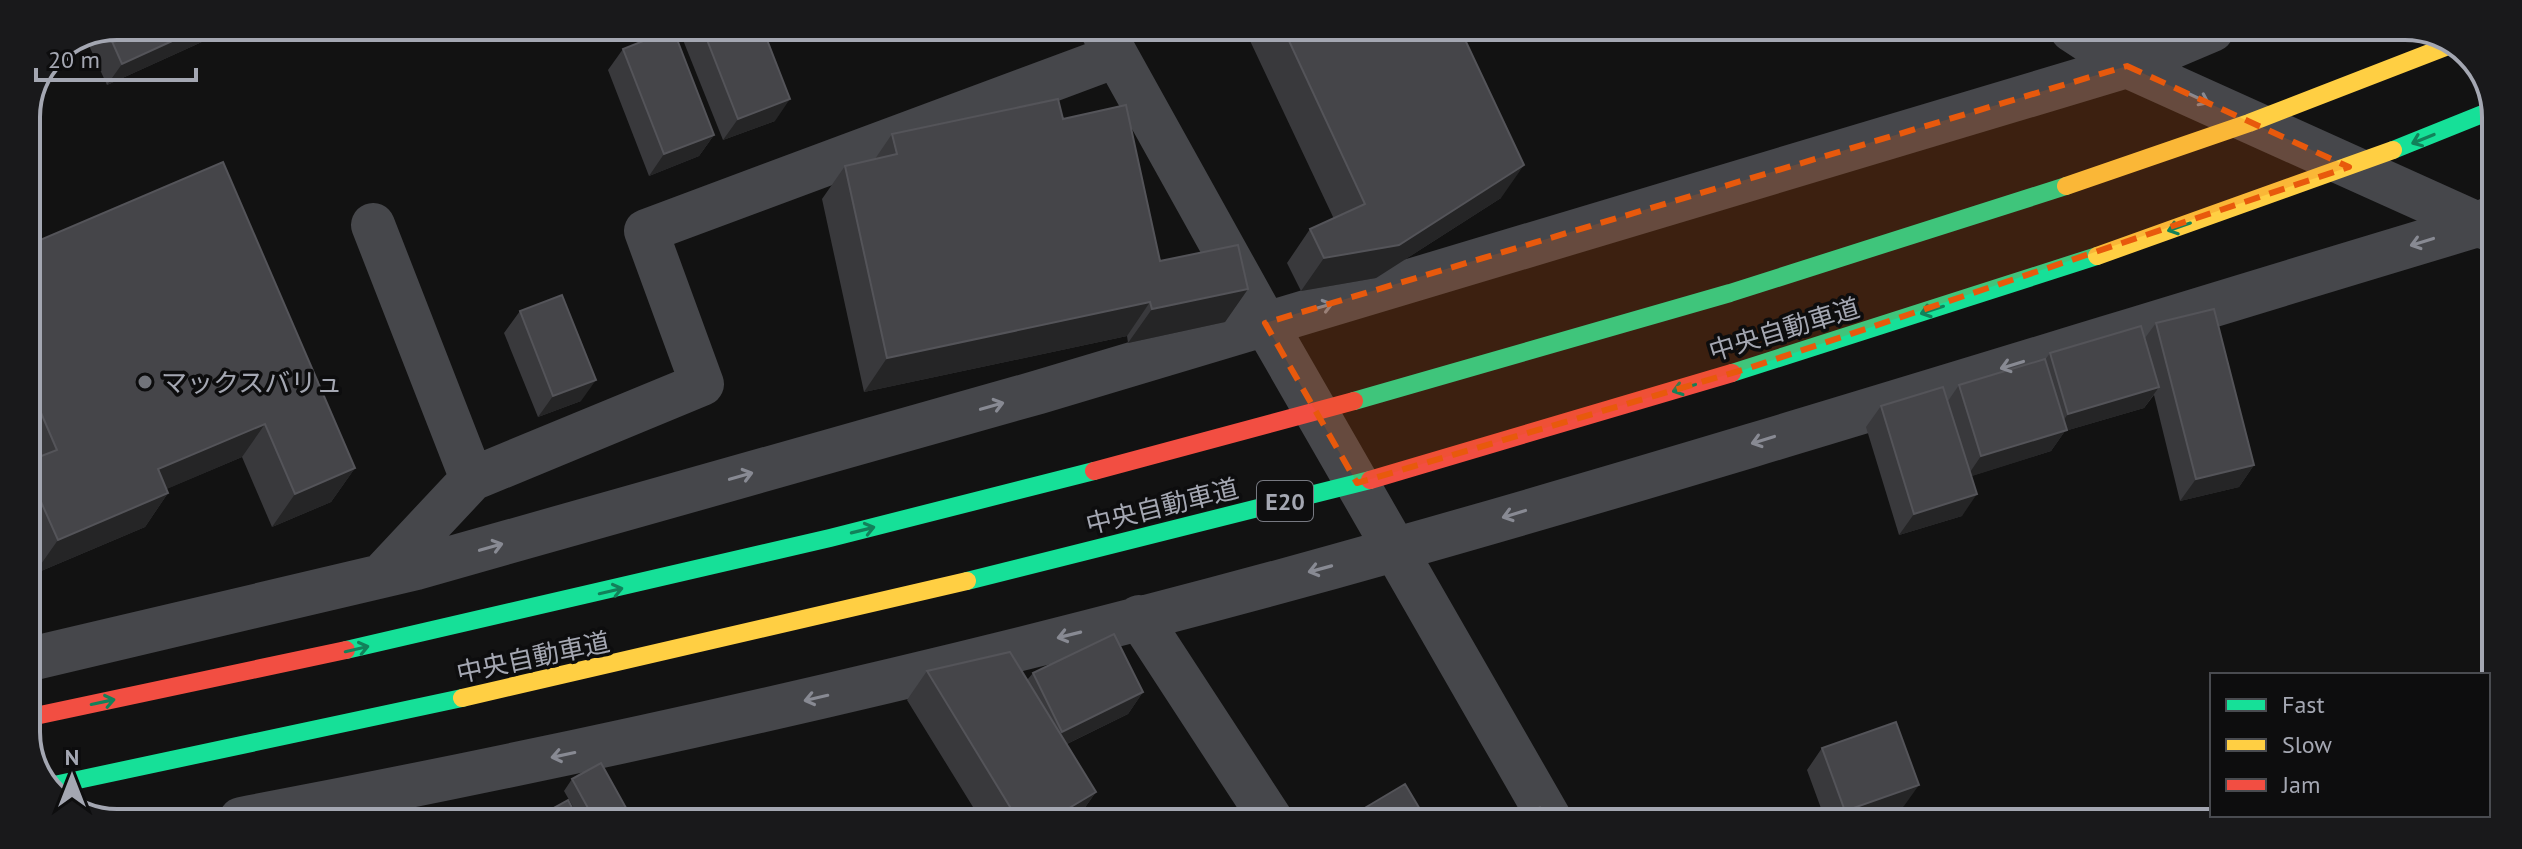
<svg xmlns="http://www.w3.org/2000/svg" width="2522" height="849" font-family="'PT Sans','Noto Sans JP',sans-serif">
<rect width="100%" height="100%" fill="#121212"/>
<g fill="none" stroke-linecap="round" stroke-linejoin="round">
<path stroke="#46474b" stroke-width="44" d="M 1101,28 L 1265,323 L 1551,821
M 2072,30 L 2127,66 L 2491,230
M 373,225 L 472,479
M 383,574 L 472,479 L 702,384 L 646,231 L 1116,56
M 1139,617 L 1272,821
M 26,660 L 416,568 L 1039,392 L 2127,66 L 2212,30
M 241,819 C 630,745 1016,657 1397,549 C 1758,447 2117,333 2478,225 L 2495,216"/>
<path stroke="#16e098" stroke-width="18" d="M 2393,150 L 2495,109
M 1732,373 L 2097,256
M 1354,401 L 1730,293 L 2066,186
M 967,581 L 1370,480
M 346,650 L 830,538 L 1094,471
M 45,787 L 462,698"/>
<path stroke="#ffcf43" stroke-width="18" d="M 2066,186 L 2249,123 L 2453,44
M 2097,256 L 2393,150
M 462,698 L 967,581"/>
<path stroke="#f24e42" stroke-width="18" d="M 1094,471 L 1354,401
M 1370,480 L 1732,373
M 26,718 L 346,650"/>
</g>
<path fill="#39393c" d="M 117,26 L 222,26 L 215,36 L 107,85 L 86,39 Z
M 687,27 L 762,27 L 775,121 L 723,140 L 681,35 Z
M 1244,28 L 1460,29 L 1501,198 L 1376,278 L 1301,291 L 1287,263 L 1310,229 L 1334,219 Z
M 623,49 L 714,135 L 699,156 L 649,176 L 608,70 Z
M 1063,119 L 1160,261 L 1248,289 L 1225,322 L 1128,343 L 1127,336 L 864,392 L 822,199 L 845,166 L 875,159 L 892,134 Z
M 26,246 L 355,468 L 331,502 L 272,527 L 242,457 L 166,489 L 168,493 L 145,527 L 34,574 L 26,555 Z
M 520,311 L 581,401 L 538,417 L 504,333 Z
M 2156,323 L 2254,465 L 2239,487 L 2180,501 L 2154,395 L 2144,408 L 2065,431 L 2051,451 L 1971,476 L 1962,516 L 1899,535 L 1866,427 L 1881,406 L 1948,401 L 1959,385 L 2045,360 L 2050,353 L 2145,338 Z
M 927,671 L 1027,680 L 1033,673 L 1143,692 L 1128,714 L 1067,744 L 1096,792 L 1076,820 L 981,820 L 907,700 Z
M 1822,748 L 1904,806 L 1861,822 L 1826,822 L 1807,770 Z
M 572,779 L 627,819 L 580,819 L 564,791 Z"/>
<path fill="#252526" d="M 205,26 L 222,26 L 215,36 L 107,85 L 122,64 Z
M 790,99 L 775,121 L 723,140 L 738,119 Z
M 714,135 L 699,156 L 649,176 L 664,154 Z
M 1524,165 L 1501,198 L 1376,278 L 1301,291 L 1324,258 Z
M 1248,289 L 1225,322 L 1128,343 L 1152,309 Z
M 1150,302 L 1127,336 L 864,392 L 887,358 Z
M 596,380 L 581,401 L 538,417 L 553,396 Z
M 2159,387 L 2144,408 L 2065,431 L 2051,451 L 1966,478 L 1981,456 L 2054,433 L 2068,414 Z
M 265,424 L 242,457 L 134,503 L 158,469 Z
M 2254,465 L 2239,487 L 2180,501 L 2196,479 Z
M 355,468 L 331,502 L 272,527 L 295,494 Z
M 168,493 L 145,527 L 34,574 L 58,540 Z
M 1977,494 L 1962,516 L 1899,535 L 1914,514 Z
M 1143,692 L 1128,714 L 1046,754 L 1062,732 Z
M 1919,785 L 1904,806 L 1861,822 L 1837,822 L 1845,811 Z
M 1096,792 L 1076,820 L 1049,820 Z"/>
<path fill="#454549" stroke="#545459" stroke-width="2" d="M 117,26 L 205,26 L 122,64 L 107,30 Z
M 702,27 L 762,27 L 790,99 L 738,119 Z
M 1283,28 L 1460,29 L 1524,165 L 1399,245 L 1324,258 L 1310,229 L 1365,204 Z
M 673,29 L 714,135 L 664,154 L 623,49 Z
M 1058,99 L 1063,119 L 1126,105 L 1160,261 L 1238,245 L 1248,289 L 1152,309 L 1150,302 L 887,358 L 845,166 L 897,154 L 892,134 Z
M 223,162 L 355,468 L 295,494 L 265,424 L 158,469 L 168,493 L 58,540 L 26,468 L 26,462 L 57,450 L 26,378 L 26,274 L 36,270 L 26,246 Z
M 562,295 L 596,380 L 553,396 L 520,311 Z
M 2214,309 L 2254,465 L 2196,479 L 2156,323 Z
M 2141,326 L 2159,387 L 2068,414 L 2050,353 Z
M 2045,359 L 2067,430 L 1981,456 L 1959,385 Z
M 1943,387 L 1977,494 L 1914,514 L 1881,406 Z
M 1114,634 L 1143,692 L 1062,732 L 1033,673 Z
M 1010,652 L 1096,792 L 1049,820 L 1018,820 L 927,671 Z
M 1896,722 L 1919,785 L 1845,811 L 1822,748 Z
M 601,763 L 630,815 L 622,819 L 594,819 L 572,779 Z
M 1405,784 L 1427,821 L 1343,821 Z
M 568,800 L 578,819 L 541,819 L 539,816 Z
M 1540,807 L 1549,821 L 1517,821 Z"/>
<defs><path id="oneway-shaft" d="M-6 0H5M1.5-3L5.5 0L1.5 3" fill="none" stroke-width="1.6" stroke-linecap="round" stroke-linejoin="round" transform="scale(2)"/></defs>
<g stroke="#888a93">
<use href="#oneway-shaft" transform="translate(2198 98) rotate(25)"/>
<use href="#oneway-shaft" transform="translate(2422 242) rotate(163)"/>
<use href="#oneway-shaft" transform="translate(1321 307) rotate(-16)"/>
<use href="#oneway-shaft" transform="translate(2012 365) rotate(163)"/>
<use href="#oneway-shaft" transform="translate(992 406) rotate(-16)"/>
<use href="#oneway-shaft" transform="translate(1763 440) rotate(163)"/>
<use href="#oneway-shaft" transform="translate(741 476) rotate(-16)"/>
<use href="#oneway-shaft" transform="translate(1514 514) rotate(163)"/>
<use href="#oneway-shaft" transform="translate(491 547) rotate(-16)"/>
<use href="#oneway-shaft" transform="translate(1320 569) rotate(165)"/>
<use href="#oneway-shaft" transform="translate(1069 635) rotate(166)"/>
<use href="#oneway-shaft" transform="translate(816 698) rotate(167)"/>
<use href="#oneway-shaft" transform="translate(563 755) rotate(168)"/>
</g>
<g stroke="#12815a">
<use href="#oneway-shaft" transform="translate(2423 139) rotate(158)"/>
<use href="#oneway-shaft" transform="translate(2179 227) rotate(161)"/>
<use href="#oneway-shaft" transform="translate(1932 310) rotate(162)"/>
<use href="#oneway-shaft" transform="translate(1684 388) rotate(163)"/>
<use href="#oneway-shaft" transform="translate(863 530) rotate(-14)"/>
<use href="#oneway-shaft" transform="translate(611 591) rotate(-13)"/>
<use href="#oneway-shaft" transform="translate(357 649) rotate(-13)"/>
<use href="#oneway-shaft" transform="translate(103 702) rotate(-12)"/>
</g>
<path fill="#e8590c" fill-opacity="0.2" stroke="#e8590c" stroke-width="6" stroke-dasharray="16 10" stroke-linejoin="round" d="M 2127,66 L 2349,167 L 1746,369 L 1357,483 L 1265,323 Z"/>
<circle fill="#71737a" stroke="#0d0d0e" stroke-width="3" cx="145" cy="382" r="8"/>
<g text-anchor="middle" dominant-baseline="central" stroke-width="7" stroke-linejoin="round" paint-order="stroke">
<rect fill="#0d0d0e" stroke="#777981" stroke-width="2" x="1257" y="481" width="56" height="40" rx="6"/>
<g font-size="24" font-weight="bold" fill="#a4a7b2">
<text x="1285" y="501">E20</text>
</g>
<g font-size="26" fill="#a4a7b2" stroke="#0d0d0e">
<text transform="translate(1784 329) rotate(-17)">中央自動車道</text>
<text transform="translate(1162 506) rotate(-14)">中央自動車道</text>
<text transform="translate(533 657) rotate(-12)">中央自動車道</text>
</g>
<g font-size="26" fill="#a4a7b2" stroke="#0d0d0e" text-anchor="start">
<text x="161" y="382">マックスバリュ</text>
</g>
</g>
<path d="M0 0H2522V849H0ZM117 40H2405A77 77 0 0 1 2482 117V732A77 77 0 0 1 2405 809H117A77 77 0 0 1 40 732V117A77 77 0 0 1 117 40Z" fill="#19191b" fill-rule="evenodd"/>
<path fill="none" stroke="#a4a7b2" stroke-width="4" d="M117 40H2405A77 77 0 0 1 2482 117V732A77 77 0 0 1 2405 809H117A77 77 0 0 1 40 732V117A77 77 0 0 1 117 40Z"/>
<rect x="2210" y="673" width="280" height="144" fill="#0d0d0e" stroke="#494b50" stroke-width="2"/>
<rect x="2226" y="699" width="40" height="12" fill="#16e098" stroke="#494b50" stroke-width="2"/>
<text x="2282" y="713" font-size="24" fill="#a4a7b2">Fast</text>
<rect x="2226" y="739" width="40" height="12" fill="#ffcf43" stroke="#494b50" stroke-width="2"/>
<text x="2282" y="753" font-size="24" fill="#a4a7b2">Slow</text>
<rect x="2226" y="779" width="40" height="12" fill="#f24e42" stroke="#494b50" stroke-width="2"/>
<text x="2282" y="793" font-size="24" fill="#a4a7b2">Jam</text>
<g transform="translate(72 777)" stroke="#0d0d0e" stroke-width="6" paint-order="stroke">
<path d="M0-6L14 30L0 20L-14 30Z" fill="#a4a7b2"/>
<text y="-12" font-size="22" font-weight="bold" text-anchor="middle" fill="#a4a7b2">N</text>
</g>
<path d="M36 68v12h160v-12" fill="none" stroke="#a4a7b2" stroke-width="4"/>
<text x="48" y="68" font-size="24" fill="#a4a7b2" stroke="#0d0d0e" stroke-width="6" paint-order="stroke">20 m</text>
</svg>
